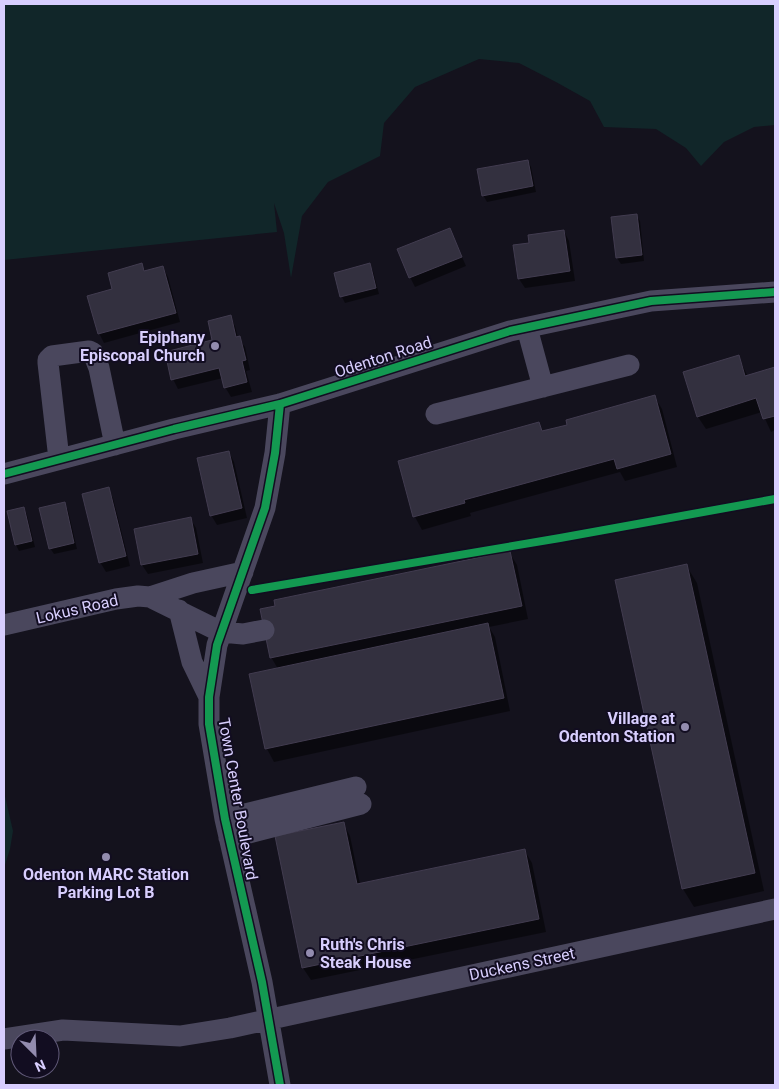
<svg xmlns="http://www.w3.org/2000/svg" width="779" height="1089" font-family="Roboto,sans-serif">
<rect width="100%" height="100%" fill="#14121d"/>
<path fill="#112629" d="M 4,4 L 775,4 L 775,125 L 754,127 L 724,142 L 701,166 L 686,148 L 656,129 L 604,127 L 590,101 L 556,82 L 519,63 L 479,59 L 415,87 L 384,123 L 380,156 L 328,182 L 302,216 L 291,278 L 284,233 L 274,203 L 277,232 L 4,260 Z
M 4,792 L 13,831 L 10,849 L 4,868 Z"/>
<path fill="#0007" d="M 528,161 L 531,167 L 536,192 L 487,202 L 483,195 Z
M 636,215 L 640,221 L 644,261 L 621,264 L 617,258 Z
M 450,230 L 466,266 L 415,287 L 410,277 Z
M 564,231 L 569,241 L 575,281 L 525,288 L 519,279 L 530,244 Z
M 142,265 L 146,272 L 163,268 L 168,277 L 180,322 L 104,343 L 99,333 Z
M 369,265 L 373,271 L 379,294 L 345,303 L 342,297 L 335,274 Z
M 230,317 L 235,326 L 238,338 L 245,347 L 250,370 L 246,371 L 252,392 L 231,397 L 225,387 L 223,378 L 178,389 L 173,379 L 214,340 Z
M 738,356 L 748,377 L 775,368 L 775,430 L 771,432 L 762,412 L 706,429 L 698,417 L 685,373 Z
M 654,396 L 662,409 L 677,467 L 625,481 L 620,472 L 470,513 L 471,516 L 422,530 L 415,517 L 400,461 L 538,424 L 544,432 L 569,425 Z
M 229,452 L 234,462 L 247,518 L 217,525 L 211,515 Z
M 108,489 L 113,498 L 130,566 L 106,572 L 100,562 Z
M 64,503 L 68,510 L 77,549 L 54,554 L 50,548 Z
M 24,508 L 27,515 L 35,547 L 19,551 L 16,545 Z
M 190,518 L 196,528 L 203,563 L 148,574 L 142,565 Z
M 509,552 L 517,565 L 528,619 L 489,627 L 495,637 L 510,711 L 274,762 L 267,749 L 251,675 L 278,669 L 271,657 L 277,607 Z
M 686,565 L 697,583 L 764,891 L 694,907 L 683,889 L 616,581 Z
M 343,823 L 350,836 L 360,884 L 525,851 L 532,863 L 546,932 L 311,980 L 303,968 Z"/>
<path fill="#33303f" stroke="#423c50" d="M 528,160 L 533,186 L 482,196 L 477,169 Z
M 637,214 L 642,255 L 616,258 L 611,217 Z
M 450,228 L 462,257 L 409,278 L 397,249 Z
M 564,230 L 570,271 L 518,279 L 513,245 L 529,243 L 528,235 Z
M 142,263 L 144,271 L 163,266 L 176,313 L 98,334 L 87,296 L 112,289 L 108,273 Z
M 370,263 L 376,288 L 340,297 L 334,273 Z
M 231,315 L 236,337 L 240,336 L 246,360 L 242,361 L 247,382 L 224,388 L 219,368 L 171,380 L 165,352 L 212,340 L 208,321 Z
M 739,355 L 745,376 L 775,367 L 775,416 L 763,419 L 756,398 L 697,417 L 683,372 Z
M 655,395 L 671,454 L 617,469 L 614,459 L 464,500 L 465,503 L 413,517 L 398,461 L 539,422 L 542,431 L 567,425 L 566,420 Z
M 229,451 L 242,508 L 210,516 L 197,458 Z
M 109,487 L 126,556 L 99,563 L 82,494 Z
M 65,502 L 74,543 L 49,549 L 39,508 Z
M 24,507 L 32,541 L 15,545 L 7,511 Z
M 191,517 L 198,554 L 141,565 L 134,529 Z
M 510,551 L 522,606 L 270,658 L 260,609 L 275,606 L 274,600 Z
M 687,564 L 755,873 L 682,889 L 615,580 Z
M 488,623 L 504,698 L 265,749 L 249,674 Z
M 344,822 L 357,884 L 525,849 L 539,919 L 302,968 L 275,836 Z"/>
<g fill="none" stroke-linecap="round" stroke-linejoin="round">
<path stroke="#4a475d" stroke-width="21" d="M 527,328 L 543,387
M 436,414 L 629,365
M 59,459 L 48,363 L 48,360 L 52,356 L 89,351 L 93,353 L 99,368 L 115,445
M 4,474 L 174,429 L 280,404 L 510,331 L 651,301 L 775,292
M 150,597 L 193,583 L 243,572
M 179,610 L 192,662 L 209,697
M 4,625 L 116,599 L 138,596 L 150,597 L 221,632 L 243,634 L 264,630
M 225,819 L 356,787
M 229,838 L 361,804
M 4,1039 L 63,1030 L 180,1036 L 230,1028 L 775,909
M 280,1085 L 262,982 L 225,819 L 209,724 L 209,697 L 217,645 L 265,508 L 275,453 L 280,404"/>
<g stroke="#120d21" stroke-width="11">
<path id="cycleway" d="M 4,474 L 174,429 L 280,404 L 510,331 L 651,301 L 775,292
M 252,590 L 560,538 L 775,499
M 280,1085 L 262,982 L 225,819 L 209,724 L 209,697 L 217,645 L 265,508 L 275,453 L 280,404"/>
</g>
<use href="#cycleway" stroke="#139951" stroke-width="8"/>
</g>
<g fill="#938caf" stroke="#120d21" stroke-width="2">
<circle cx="215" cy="346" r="5"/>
<circle cx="685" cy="727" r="5"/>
<circle cx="106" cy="857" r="5"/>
<circle cx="310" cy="953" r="5"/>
</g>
<g text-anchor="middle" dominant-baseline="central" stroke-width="4" stroke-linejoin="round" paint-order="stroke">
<g font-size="16" font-weight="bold" fill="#d8cefe" stroke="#120d21" text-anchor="end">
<text x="205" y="337">Epiphany<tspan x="205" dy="18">Episcopal Church</tspan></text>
<text x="675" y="718">Village at<tspan x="675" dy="18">Odenton Station</tspan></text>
<text x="106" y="874" text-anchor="middle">Odenton MARC Station<tspan x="106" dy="18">Parking Lot B</tspan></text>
<text x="320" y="944" text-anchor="start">Ruth's Chris<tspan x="320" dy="18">Steak House</tspan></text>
</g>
<g font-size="16" fill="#d8cefe" stroke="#120d21">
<text transform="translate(383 357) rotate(-18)">Odenton Road</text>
<text transform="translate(77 609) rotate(-13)">Lokus Road</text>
<text transform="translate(238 799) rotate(80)">Town Center Boulevard</text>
<text transform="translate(522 964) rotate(-12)">Duckens Street</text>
</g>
</g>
<rect width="779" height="1089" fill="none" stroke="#d8cefe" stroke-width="10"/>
<g transform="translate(35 1054) rotate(156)"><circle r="24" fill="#120d21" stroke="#615a79"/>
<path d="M0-4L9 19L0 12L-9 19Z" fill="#938caf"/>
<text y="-8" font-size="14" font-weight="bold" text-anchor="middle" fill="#d8cefe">N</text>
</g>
</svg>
